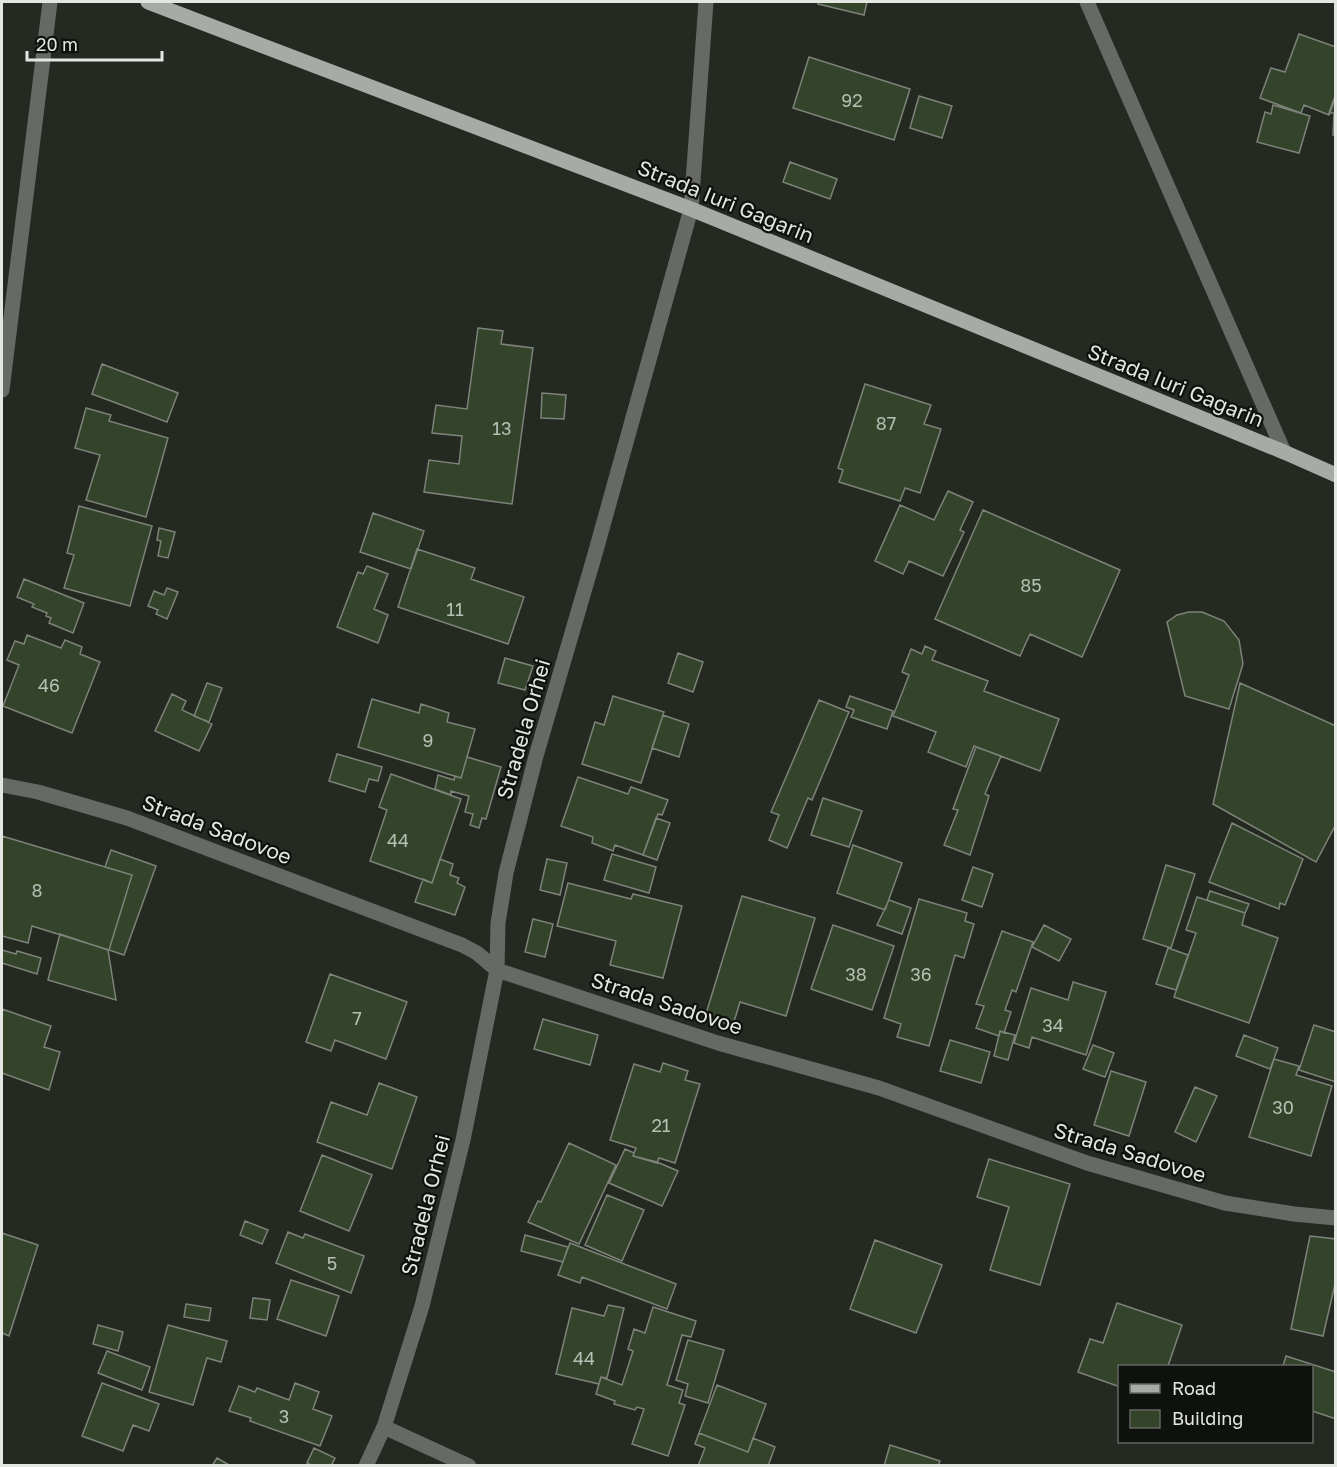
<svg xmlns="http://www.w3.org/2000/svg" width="1337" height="1467" font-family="'Golos Text',sans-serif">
<rect width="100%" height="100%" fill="#242922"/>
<path fill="#33442a" stroke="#7d827a" stroke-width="1.5" d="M 819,2 L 867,2 L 864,15 L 818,4 Z
M 1299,34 L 1336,47 L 1336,96 L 1329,115 L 1304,105 L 1301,113 L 1260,98 L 1271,68 L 1285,72 Z
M 809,57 L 910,89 L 894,140 L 793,108 Z
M 919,96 L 952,106 L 942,138 L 910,128 Z
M 1335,96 L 1336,135 L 1333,135 L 1334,113 L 1329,113 Z
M 1273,105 L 1310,116 L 1299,153 L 1257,142 L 1265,112 L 1271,114 Z
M 790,162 L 837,179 L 830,199 L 783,182 Z
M 478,328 L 503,331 L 501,344 L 533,348 L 512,504 L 424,492 L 429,460 L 459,464 L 462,436 L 432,433 L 436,405 L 467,409 Z
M 102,364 L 178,393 L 167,422 L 92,394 Z
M 865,384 L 931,405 L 924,424 L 941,429 L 920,493 L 905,488 L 900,501 L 839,482 L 843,470 L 838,468 Z
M 542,393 L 566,395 L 564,419 L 541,418 Z
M 86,408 L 111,415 L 109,421 L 168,438 L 146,517 L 86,500 L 100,455 L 75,448 Z
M 948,491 L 973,502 L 960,530 L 964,532 L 943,576 L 909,561 L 903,574 L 875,561 L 900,505 L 934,520 Z
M 79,506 L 152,526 L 130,606 L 64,588 L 74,555 L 67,553 Z
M 983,510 L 1120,570 L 1082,657 L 1030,634 L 1020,656 L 935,619 Z
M 373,513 L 424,531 L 411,569 L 360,552 Z
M 159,528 L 175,532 L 168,558 L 158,556 L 161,541 L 157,540 Z
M 417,549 L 475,568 L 471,579 L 524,597 L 508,644 L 398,607 Z
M 367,566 L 388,574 L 374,609 L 388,615 L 378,643 L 337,627 L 358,572 L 363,574 Z
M 24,579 L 84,603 L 73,633 L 49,623 L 51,618 L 46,616 L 47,613 L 32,607 L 34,604 L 17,597 Z
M 167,588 L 178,592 L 167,619 L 156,614 L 158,610 L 148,606 L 154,591 L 164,595 Z
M 1189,612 L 1202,612 L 1224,621 L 1239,640 L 1243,664 L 1229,709 L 1185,696 L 1167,622 L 1177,615 Z
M 27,635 L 61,648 L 65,640 L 82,647 L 80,654 L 100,662 L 72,733 L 3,706 L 19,665 L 7,660 L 15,641 L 24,644 Z
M 925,646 L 936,651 L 932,660 L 988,681 L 984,691 L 1059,719 L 1040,771 L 974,746 L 966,767 L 928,752 L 936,732 L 893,716 L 909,675 L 902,672 L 911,649 L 922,654 Z
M 678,653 L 703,662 L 693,692 L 668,683 Z
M 505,658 L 533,666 L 525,690 L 498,683 Z
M 207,683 L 222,688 L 209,722 L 194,716 Z
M 1240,683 L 1336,726 L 1336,824 L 1316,862 L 1213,804 Z
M 172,694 L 186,701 L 182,710 L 212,724 L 199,751 L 155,731 Z
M 613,696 L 664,712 L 641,783 L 582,764 L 595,722 L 604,725 Z
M 850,696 L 893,711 L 887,729 L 851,717 L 854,710 L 846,707 Z
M 372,699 L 419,713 L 421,704 L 449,713 L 447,722 L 475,729 L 461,778 L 358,747 Z
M 819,700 L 849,712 L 812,800 L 808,798 L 787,848 L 769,840 L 779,815 L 771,812 Z
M 663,715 L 689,724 L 679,757 L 652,748 Z
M 976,747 L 1001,756 L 985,794 L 989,796 L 970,855 L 944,845 L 958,810 L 953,809 Z
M 337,754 L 382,767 L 378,781 L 369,779 L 365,792 L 329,781 Z
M 467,757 L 501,767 L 486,819 L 482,818 L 479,828 L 470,825 L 473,814 L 465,812 L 469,796 L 451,791 L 451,795 L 435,789 L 438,775 L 454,780 L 455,776 L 461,778 Z
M 391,774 L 461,799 L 432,883 L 370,861 L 387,810 L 379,807 Z
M 578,777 L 628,794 L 631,787 L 668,800 L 662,815 L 658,814 L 643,855 L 615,845 L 613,851 L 592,843 L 593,837 L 561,826 Z
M 823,798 L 862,811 L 849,847 L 811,835 Z
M 656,818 L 670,823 L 657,860 L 643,855 Z
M 1232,823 L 1303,859 L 1285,905 L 1280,903 L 1279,909 L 1209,882 Z
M 2,836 L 132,875 L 109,950 L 32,926 L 28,943 L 2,936 Z
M 853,845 L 902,863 L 885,910 L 837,893 Z
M 111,850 L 156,866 L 124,955 L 109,950 L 132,875 L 105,867 Z
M 612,854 L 656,867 L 649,893 L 604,880 Z
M 440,859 L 453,864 L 450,875 L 459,878 L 457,883 L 465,887 L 455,915 L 415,902 L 423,879 L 432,883 Z
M 547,859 L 567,863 L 560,895 L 540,890 Z
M 1166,865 L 1195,874 L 1171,948 L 1143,939 Z
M 973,867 L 993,874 L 982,907 L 962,900 Z
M 568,883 L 631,899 L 633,894 L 682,906 L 663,978 L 610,965 L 616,941 L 557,926 Z
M 1210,891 L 1249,904 L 1245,913 L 1207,900 Z
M 742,896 L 815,918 L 786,1016 L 740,1002 L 733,1025 L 705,1017 Z
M 1197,897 L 1245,913 L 1242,925 L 1278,938 L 1249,1023 L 1174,997 L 1196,933 L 1186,930 Z
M 919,899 L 967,913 L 965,921 L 974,924 L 964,958 L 955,955 L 929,1046 L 897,1037 L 901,1024 L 884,1018 Z
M 889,900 L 911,908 L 902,934 L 877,925 Z
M 533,919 L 553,924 L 545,957 L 525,952 Z
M 833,925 L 894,946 L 872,1010 L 811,989 Z
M 1044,925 L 1071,939 L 1059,961 L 1032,947 Z
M 1002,931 L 1033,942 L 1016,992 L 1012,990 L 1005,1010 L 1011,1012 L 1004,1033 L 1000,1031 L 999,1036 L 976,1028 L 984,1006 L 976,1004 Z
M 60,934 L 108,950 L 116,1000 L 48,980 Z
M 1168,948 L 1188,955 L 1176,990 L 1156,984 Z
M 2,950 L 16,954 L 17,951 L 41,958 L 37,974 L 2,963 Z
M 330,974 L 407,1002 L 386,1059 L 335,1040 L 331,1051 L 306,1042 Z
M 1073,982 L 1106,992 L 1086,1055 L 1032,1037 L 1029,1048 L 1014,1043 L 1031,988 L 1068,1000 Z
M 2,1009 L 51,1026 L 44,1047 L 60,1052 L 49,1090 L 2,1073 Z
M 543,1019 L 598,1035 L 590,1065 L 534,1049 Z
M 1314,1025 L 1336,1032 L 1336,1082 L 1299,1070 Z
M 1000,1031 L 1015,1035 L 1008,1060 L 994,1056 Z
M 1244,1035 L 1278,1048 L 1270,1069 L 1236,1056 Z
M 950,1040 L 990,1052 L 981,1083 L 940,1071 Z
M 1093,1045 L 1114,1053 L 1105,1077 L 1083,1069 Z
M 1274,1059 L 1299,1066 L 1296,1075 L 1332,1086 L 1311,1156 L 1249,1137 Z
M 663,1063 L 688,1071 L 685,1080 L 700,1084 L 675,1163 L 659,1158 L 657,1163 L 633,1156 L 636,1148 L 610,1140 L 634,1064 L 660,1072 Z
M 1111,1071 L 1146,1082 L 1129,1136 L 1094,1125 Z
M 379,1083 L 417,1097 L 392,1169 L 317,1142 L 331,1102 L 367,1115 Z
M 1195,1087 L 1217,1096 L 1196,1142 L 1175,1132 Z
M 569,1143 L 616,1165 L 579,1244 L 528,1222 L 538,1201 L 541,1202 Z
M 625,1149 L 634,1153 L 633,1156 L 657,1162 L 678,1171 L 662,1206 L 609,1183 Z
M 322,1155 L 372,1175 L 349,1231 L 300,1211 Z
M 989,1159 L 1070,1184 L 1040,1285 L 990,1270 L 1009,1207 L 977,1197 Z
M 607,1195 L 644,1210 L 622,1261 L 585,1245 Z
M 245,1221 L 268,1230 L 262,1244 L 240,1235 Z
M 288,1232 L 303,1238 L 305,1234 L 364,1256 L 351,1293 L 276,1263 Z
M 2,1233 L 38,1245 L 9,1336 L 2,1333 Z
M 525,1235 L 568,1247 L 563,1262 L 521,1251 Z
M 1310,1236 L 1336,1239 L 1336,1280 L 1323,1336 L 1291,1329 Z
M 875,1240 L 942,1265 L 916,1333 L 850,1309 Z
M 570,1243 L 676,1284 L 667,1309 L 582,1277 L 580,1283 L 558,1275 Z
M 291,1280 L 339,1296 L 326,1336 L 277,1319 Z
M 253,1298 L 270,1300 L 267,1320 L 250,1318 Z
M 1117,1303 L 1182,1325 L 1168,1366 L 1120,1366 L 1120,1387 L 1078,1372 L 1090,1339 L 1103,1343 Z
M 186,1304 L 211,1308 L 209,1321 L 184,1317 Z
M 608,1305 L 624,1308 L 607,1378 L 601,1377 L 599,1384 L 556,1374 L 572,1308 L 604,1316 Z
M 653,1307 L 696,1321 L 691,1337 L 682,1335 L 667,1385 L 683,1390 L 679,1403 L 685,1405 L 668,1456 L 632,1444 L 644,1409 L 637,1407 L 635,1410 L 614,1404 L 615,1401 L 596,1394 L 601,1377 L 622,1385 L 633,1351 L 628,1349 L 634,1329 L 645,1333 Z
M 98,1325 L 123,1332 L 118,1351 L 93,1344 Z
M 168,1325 L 227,1341 L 221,1362 L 207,1358 L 193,1405 L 149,1392 Z
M 688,1340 L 724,1350 L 708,1403 L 685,1396 L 688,1384 L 676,1380 Z
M 107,1351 L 150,1367 L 142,1390 L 98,1373 Z
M 1286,1356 L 1336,1372 L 1336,1419 L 1312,1411 L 1312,1366 L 1283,1366 Z
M 102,1383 L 159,1404 L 149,1431 L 133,1425 L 123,1451 L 82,1436 Z
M 295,1383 L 319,1392 L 313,1409 L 332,1416 L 320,1446 L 250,1421 L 251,1418 L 229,1411 L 239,1386 L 255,1392 L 257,1388 L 289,1400 Z
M 717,1385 L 766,1404 L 748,1452 L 699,1433 Z
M 699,1433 L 748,1452 L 753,1438 L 775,1447 L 768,1466 L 698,1466 L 705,1448 L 695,1444 Z
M 890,1445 L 940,1461 L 938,1466 L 884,1466 Z
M 314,1448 L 335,1458 L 331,1466 L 313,1466 L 307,1463 Z
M 217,1458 L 231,1466 L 212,1466 Z"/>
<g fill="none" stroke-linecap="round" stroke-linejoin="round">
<path stroke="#676966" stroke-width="15" d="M 1087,2 L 1284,452
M 2,390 L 50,2
M 2,785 L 38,792 L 127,818 L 462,945 L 477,953 L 497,970 L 718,1043 L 879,1088 L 1087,1163 L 1225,1203 L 1294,1214 L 1336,1218
M 384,1427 L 469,1466
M 366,1466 L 384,1427 L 422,1306 L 463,1140 L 497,970 L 498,923 L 506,873 L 536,756 L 595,554 L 691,209 L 706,2"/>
<path stroke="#a7aba5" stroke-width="15" d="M 148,2 L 691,209 L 1284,452 L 1336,475"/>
</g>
<g text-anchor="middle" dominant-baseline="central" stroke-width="4.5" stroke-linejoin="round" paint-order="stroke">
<g font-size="18" fill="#b7beb3">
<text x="852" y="100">92</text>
<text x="886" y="423">87</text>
<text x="502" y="428">13</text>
<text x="1031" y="585">85</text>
<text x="455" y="609">11</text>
<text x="49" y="685">46</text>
<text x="428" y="740">9</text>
<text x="398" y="840">44</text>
<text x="37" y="890">8</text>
<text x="856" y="974">38</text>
<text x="921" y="974">36</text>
<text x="357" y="1018">7</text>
<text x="1053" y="1025">34</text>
<text x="1283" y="1107">30</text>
<text x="661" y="1125">21</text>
<text x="332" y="1263">5</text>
<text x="584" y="1358">44</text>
<text x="284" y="1416">3</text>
</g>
<g font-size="21" fill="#e3e6e1" stroke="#0f110e">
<text transform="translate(726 201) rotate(22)">Strada Iuri Gagarin</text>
<text transform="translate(1176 385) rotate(22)">Strada Iuri Gagarin</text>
<text transform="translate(523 729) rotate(-74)">Stradela Orhei</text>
<text transform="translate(217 829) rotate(21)">Strada Sadovoe</text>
<text transform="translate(667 1003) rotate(18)">Strada Sadovoe</text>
<text transform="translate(1130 1152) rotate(17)">Strada Sadovoe</text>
<text transform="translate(425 1205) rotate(-76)">Stradela Orhei</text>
</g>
</g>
<rect width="1337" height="1467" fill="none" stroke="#e3e6e1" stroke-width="6"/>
<rect x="1118" y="1365" width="195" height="78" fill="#0f110e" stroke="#646662" stroke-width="1.5"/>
<rect x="1130" y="1384" width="30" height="9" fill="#a7aba5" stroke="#646662" stroke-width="1.5"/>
<text x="1172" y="1395" font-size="18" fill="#e3e6e1">Road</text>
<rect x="1130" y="1410" width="30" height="18" fill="#33442a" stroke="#646662" stroke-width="1.5"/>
<text x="1172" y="1425" font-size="18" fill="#e3e6e1">Building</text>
<path d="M27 51v9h135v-9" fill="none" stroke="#e3e6e1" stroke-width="3"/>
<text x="36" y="51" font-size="18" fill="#e3e6e1" stroke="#0f110e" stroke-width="4.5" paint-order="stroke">20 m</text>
</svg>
